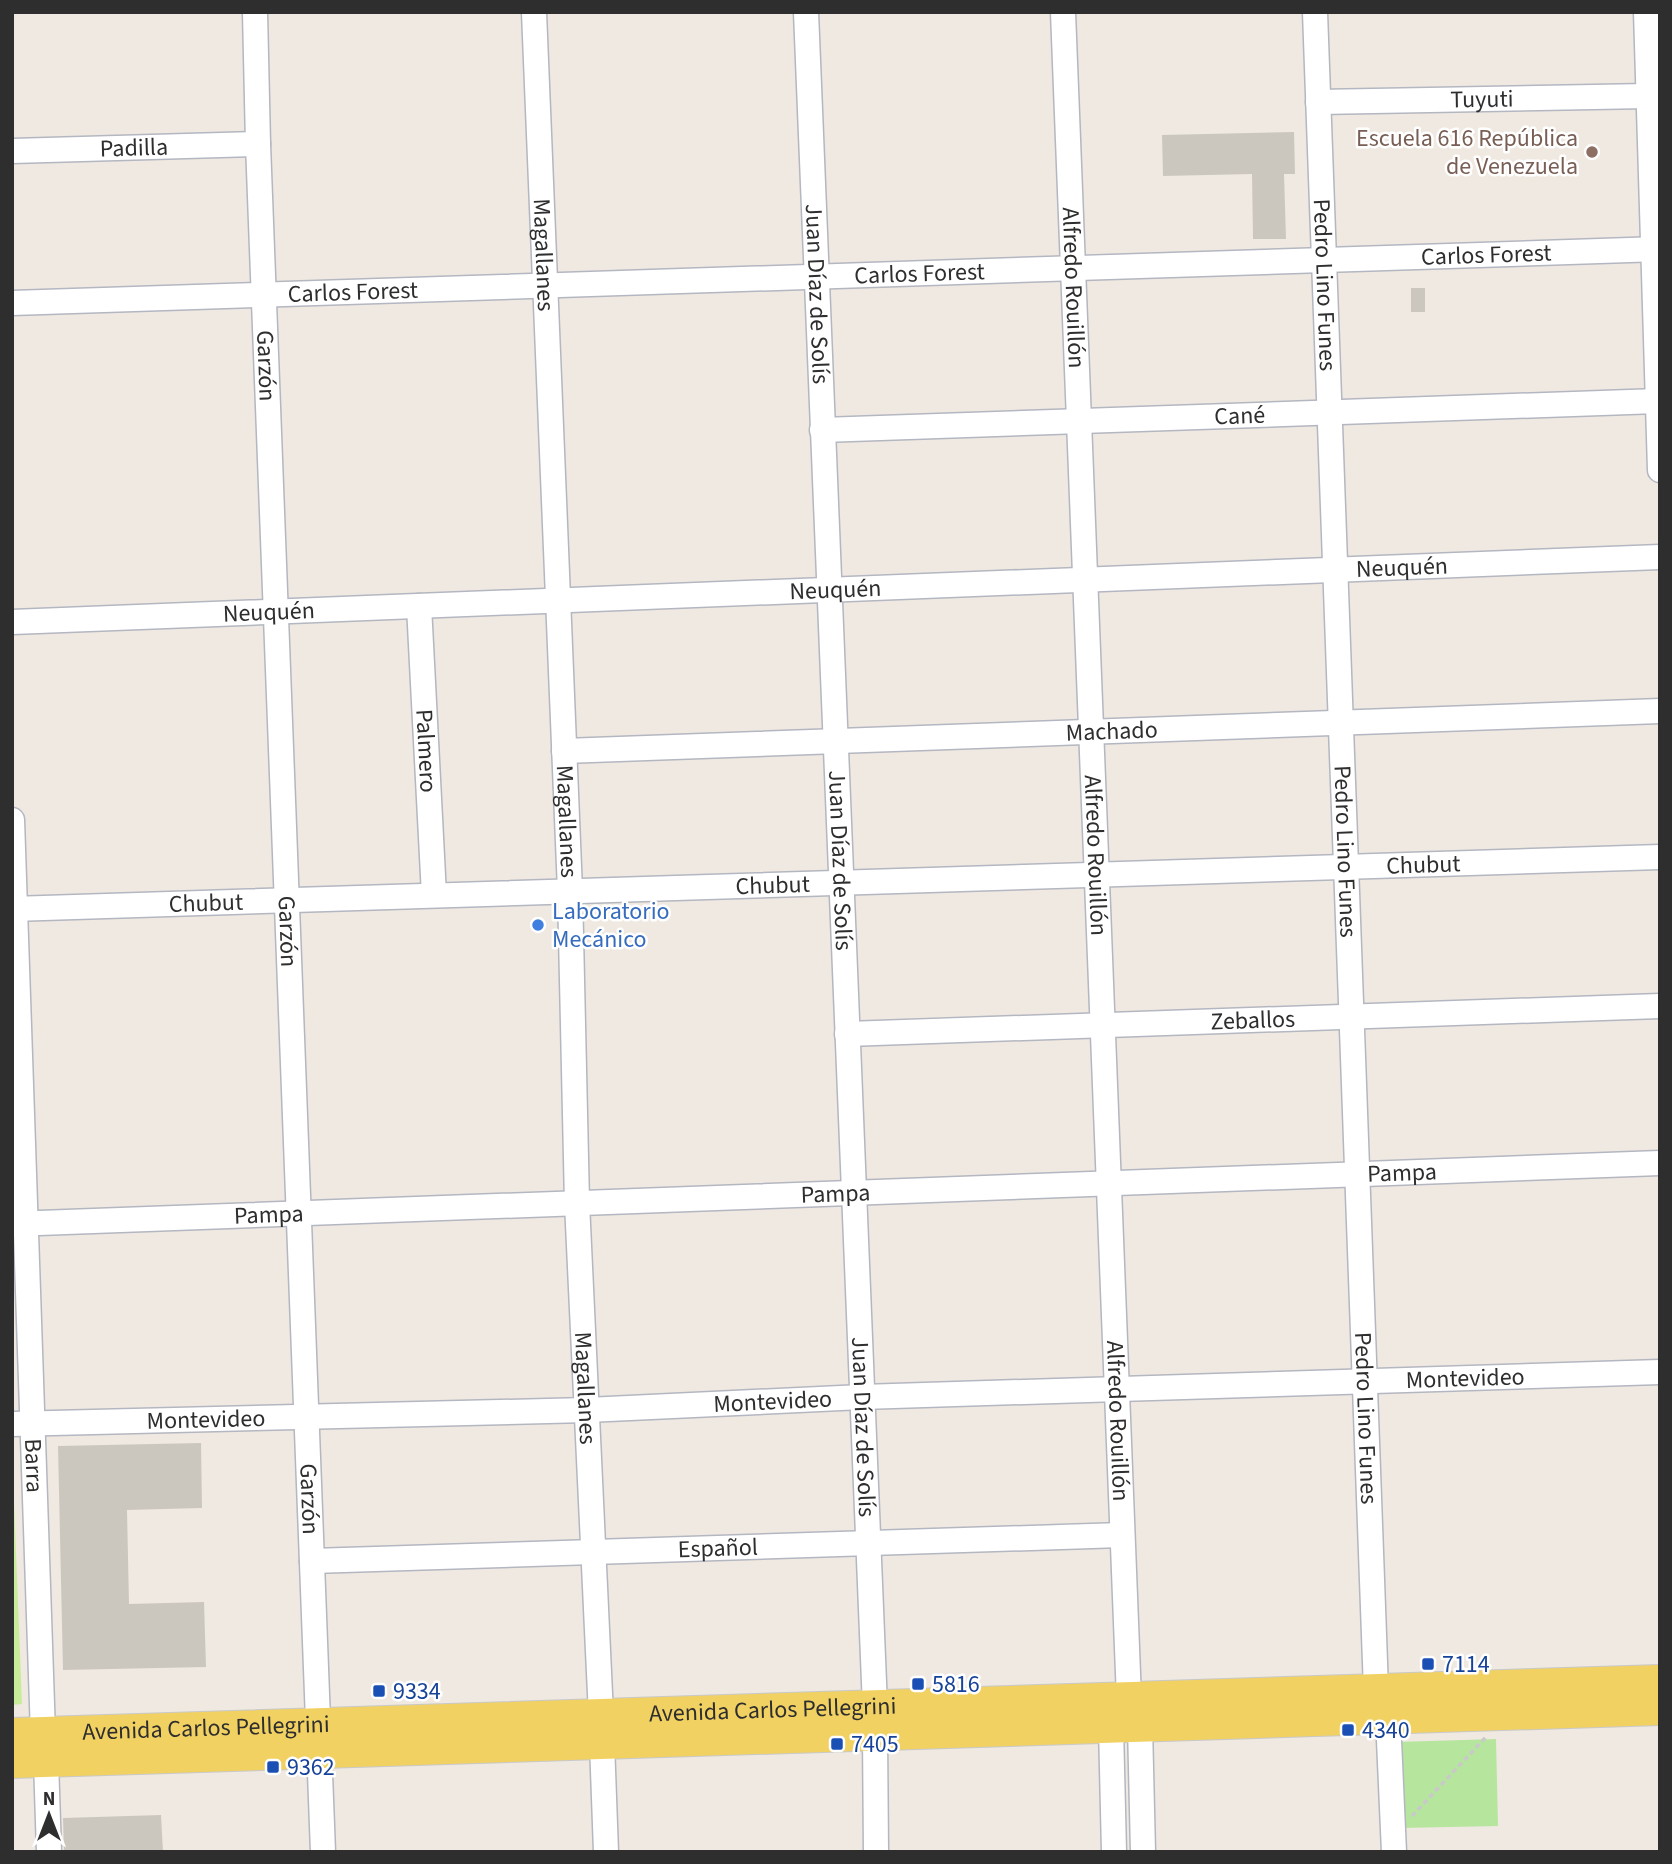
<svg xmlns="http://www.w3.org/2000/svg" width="1672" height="1864" font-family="'Source Sans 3',sans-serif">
<rect width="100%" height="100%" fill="#efe9e1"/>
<path fill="#b6e59e" d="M 1496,1739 L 1498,1826 L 1400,1828 L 1397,1742 Z"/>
<path fill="#c9ec9a" d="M 12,1451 L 22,1704 L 12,1705 Z"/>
<path fill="#cbc7bf" d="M 1294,132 L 1295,174 L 1284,174 L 1286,239 L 1253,239 L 1252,174 L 1163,176 L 1162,135 Z
M 1411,288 L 1425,288 L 1425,312 L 1411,312 Z
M 201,1443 L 202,1508 L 127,1510 L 129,1604 L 204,1602 L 206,1667 L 63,1670 L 58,1446 Z
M 161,1815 L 163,1852 L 64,1852 L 63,1818 Z"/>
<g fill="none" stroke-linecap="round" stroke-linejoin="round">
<g stroke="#b4b7c1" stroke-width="27">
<g id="minor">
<path id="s1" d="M 255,12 L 258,144 L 323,1852"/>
<path id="s2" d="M 534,12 L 570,891 L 577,1203 L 601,1715"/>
<path id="s3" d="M 806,12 L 875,1707"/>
<path id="s4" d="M 1063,12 L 1129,1699 L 1140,1726 L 1143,1852"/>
<path id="s5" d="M 1315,12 L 1376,1690"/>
<path d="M 1646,12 L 1660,470"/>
<path id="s6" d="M 1318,102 L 1648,96"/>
<path id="s7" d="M 12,151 L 258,144"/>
<path id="s8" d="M 12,303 L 1660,249"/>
<path id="s9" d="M 822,430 L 1658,401"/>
<path id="s10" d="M 419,606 L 434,895"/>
<path id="s11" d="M 12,622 L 1660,557"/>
<path id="s12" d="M 564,751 L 1660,711"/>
<path id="s13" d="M 12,820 L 43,1734"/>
<path id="s14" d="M 12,909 L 1660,857"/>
<path id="s15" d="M 847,1034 L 1660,1006"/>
<path id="s16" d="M 12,1224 L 1660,1163"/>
<path id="s17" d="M 12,1424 L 587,1410 L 862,1397 L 1660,1372"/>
<path id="s18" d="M 312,1561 L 1122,1535"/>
<path d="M 1388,1718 L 1394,1852"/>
<path d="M 875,1735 L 876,1852"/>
<path d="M 602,1743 L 606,1852"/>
<path d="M 46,1761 L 49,1852"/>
<path d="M 1114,1852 L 1111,1727 L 1121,1711"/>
</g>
</g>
<g stroke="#c9c9c9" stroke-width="34">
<g id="major">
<path id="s19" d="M 12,1734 L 1660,1681"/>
<path d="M 12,1762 L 1660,1709"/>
</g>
</g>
<path stroke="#c9c9c9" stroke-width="3.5" stroke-dasharray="5 3.5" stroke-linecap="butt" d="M 1412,1816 L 1486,1737"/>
<use href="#minor" stroke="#fff" stroke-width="24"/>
<use href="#major" stroke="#f2d163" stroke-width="32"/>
</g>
<circle fill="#8d6e63" stroke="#fff" stroke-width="2.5" cx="1592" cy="152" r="7"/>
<circle fill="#3f7fe0" stroke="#fff" stroke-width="2.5" cx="538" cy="925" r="7"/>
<g fill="#1a4fb4" stroke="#fff" stroke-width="2.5">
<rect x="1421" y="1657" width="14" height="14" rx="3.5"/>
<rect x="911" y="1677" width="14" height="14" rx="3.5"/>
<rect x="372" y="1684" width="14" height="14" rx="3.5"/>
<rect x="1341" y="1723" width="14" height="14" rx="3.5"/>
<rect x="830" y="1737" width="14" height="14" rx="3.5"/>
<rect x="266" y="1760" width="14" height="14" rx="3.5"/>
</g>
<g text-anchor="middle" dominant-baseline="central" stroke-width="5" stroke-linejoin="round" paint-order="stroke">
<g font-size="24" fill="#2e2e2e" stroke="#fff">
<text stroke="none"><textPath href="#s6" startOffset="164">Tuyuti</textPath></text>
<text stroke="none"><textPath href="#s7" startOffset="122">Padilla</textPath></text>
<text stroke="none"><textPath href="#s2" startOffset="243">Magallanes</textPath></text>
<text stroke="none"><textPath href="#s8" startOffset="1475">Carlos Forest</textPath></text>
<text stroke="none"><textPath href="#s8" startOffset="908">Carlos Forest</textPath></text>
<text stroke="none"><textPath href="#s5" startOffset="273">Pedro Lino Funes</textPath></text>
<text stroke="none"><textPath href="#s4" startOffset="276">Alfredo Rouillón</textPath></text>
<text stroke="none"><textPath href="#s8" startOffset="341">Carlos Forest</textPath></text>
<text stroke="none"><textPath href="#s3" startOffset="282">Juan Díaz de Solís</textPath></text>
<text stroke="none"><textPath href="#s1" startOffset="354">Garzón</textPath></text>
<text stroke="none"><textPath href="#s9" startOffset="418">Cané</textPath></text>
<text stroke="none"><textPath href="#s11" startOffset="1391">Neuquén</textPath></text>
<text stroke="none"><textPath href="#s11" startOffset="824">Neuquén</textPath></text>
<text stroke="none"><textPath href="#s11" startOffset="257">Neuquén</textPath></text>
<text stroke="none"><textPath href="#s12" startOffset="548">Machado</textPath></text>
<text stroke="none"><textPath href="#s10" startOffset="145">Palmero</textPath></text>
<text stroke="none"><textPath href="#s2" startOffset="810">Magallanes</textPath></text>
<text stroke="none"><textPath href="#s5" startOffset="840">Pedro Lino Funes</textPath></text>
<text stroke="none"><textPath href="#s4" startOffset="844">Alfredo Rouillón</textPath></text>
<text stroke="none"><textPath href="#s3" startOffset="849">Juan Díaz de Solís</textPath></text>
<text stroke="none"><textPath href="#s14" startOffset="1412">Chubut</textPath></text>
<text stroke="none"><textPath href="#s14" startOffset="761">Chubut</textPath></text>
<text stroke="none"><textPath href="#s14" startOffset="194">Chubut</textPath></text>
<text stroke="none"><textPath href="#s1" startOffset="920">Garzón</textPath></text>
<text stroke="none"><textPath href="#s15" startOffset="406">Zeballos</textPath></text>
<text stroke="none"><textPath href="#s16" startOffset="1391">Pampa</textPath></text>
<text stroke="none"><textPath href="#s16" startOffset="824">Pampa</textPath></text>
<text stroke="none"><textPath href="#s16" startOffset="257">Pampa</textPath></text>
<text stroke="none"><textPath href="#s17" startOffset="1454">Montevideo</textPath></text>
<text stroke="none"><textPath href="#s2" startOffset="1377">Magallanes</textPath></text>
<text stroke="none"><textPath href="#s17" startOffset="761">Montevideo</textPath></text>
<text stroke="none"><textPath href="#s17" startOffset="194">Montevideo</textPath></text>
<text stroke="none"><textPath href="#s5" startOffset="1407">Pedro Lino Funes</textPath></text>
<text stroke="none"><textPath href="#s4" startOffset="1410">Alfredo Rouillón</textPath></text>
<text stroke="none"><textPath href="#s3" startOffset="1416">Juan Díaz de Solís</textPath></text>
<text stroke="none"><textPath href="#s13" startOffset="646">Barra</textPath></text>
<text stroke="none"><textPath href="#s1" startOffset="1488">Garzón</textPath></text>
<text stroke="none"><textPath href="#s18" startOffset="406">Español</textPath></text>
<text stroke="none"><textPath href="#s19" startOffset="761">Avenida Carlos Pellegrini</textPath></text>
<text stroke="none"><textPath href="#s19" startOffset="194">Avenida Carlos Pellegrini</textPath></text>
</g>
<g font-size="24" fill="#785e54" stroke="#fff" text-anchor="end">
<text x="1578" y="138">Escuela 616 República<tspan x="1578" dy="28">de Venezuela</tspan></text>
</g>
<g font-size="24" fill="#366cbe" stroke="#fff" text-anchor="start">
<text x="552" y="911">Laboratorio<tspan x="552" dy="28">Mecánico</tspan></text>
</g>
<g font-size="24" fill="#164399" stroke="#fff" text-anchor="start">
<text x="1442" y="1664">7114</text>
<text x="932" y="1684">5816</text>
<text x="393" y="1691">9334</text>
<text x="1362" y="1730">4340</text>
<text x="851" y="1744">7405</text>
<text x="287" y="1767">9362</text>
</g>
</g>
<rect width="1672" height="1864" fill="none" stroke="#2e2e2e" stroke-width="28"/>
<g transform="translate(49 1815)" stroke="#ffffff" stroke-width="5" paint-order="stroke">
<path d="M0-5L12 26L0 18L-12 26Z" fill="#2e2e2e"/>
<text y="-10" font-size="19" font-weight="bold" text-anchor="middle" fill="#2e2e2e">N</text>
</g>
</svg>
